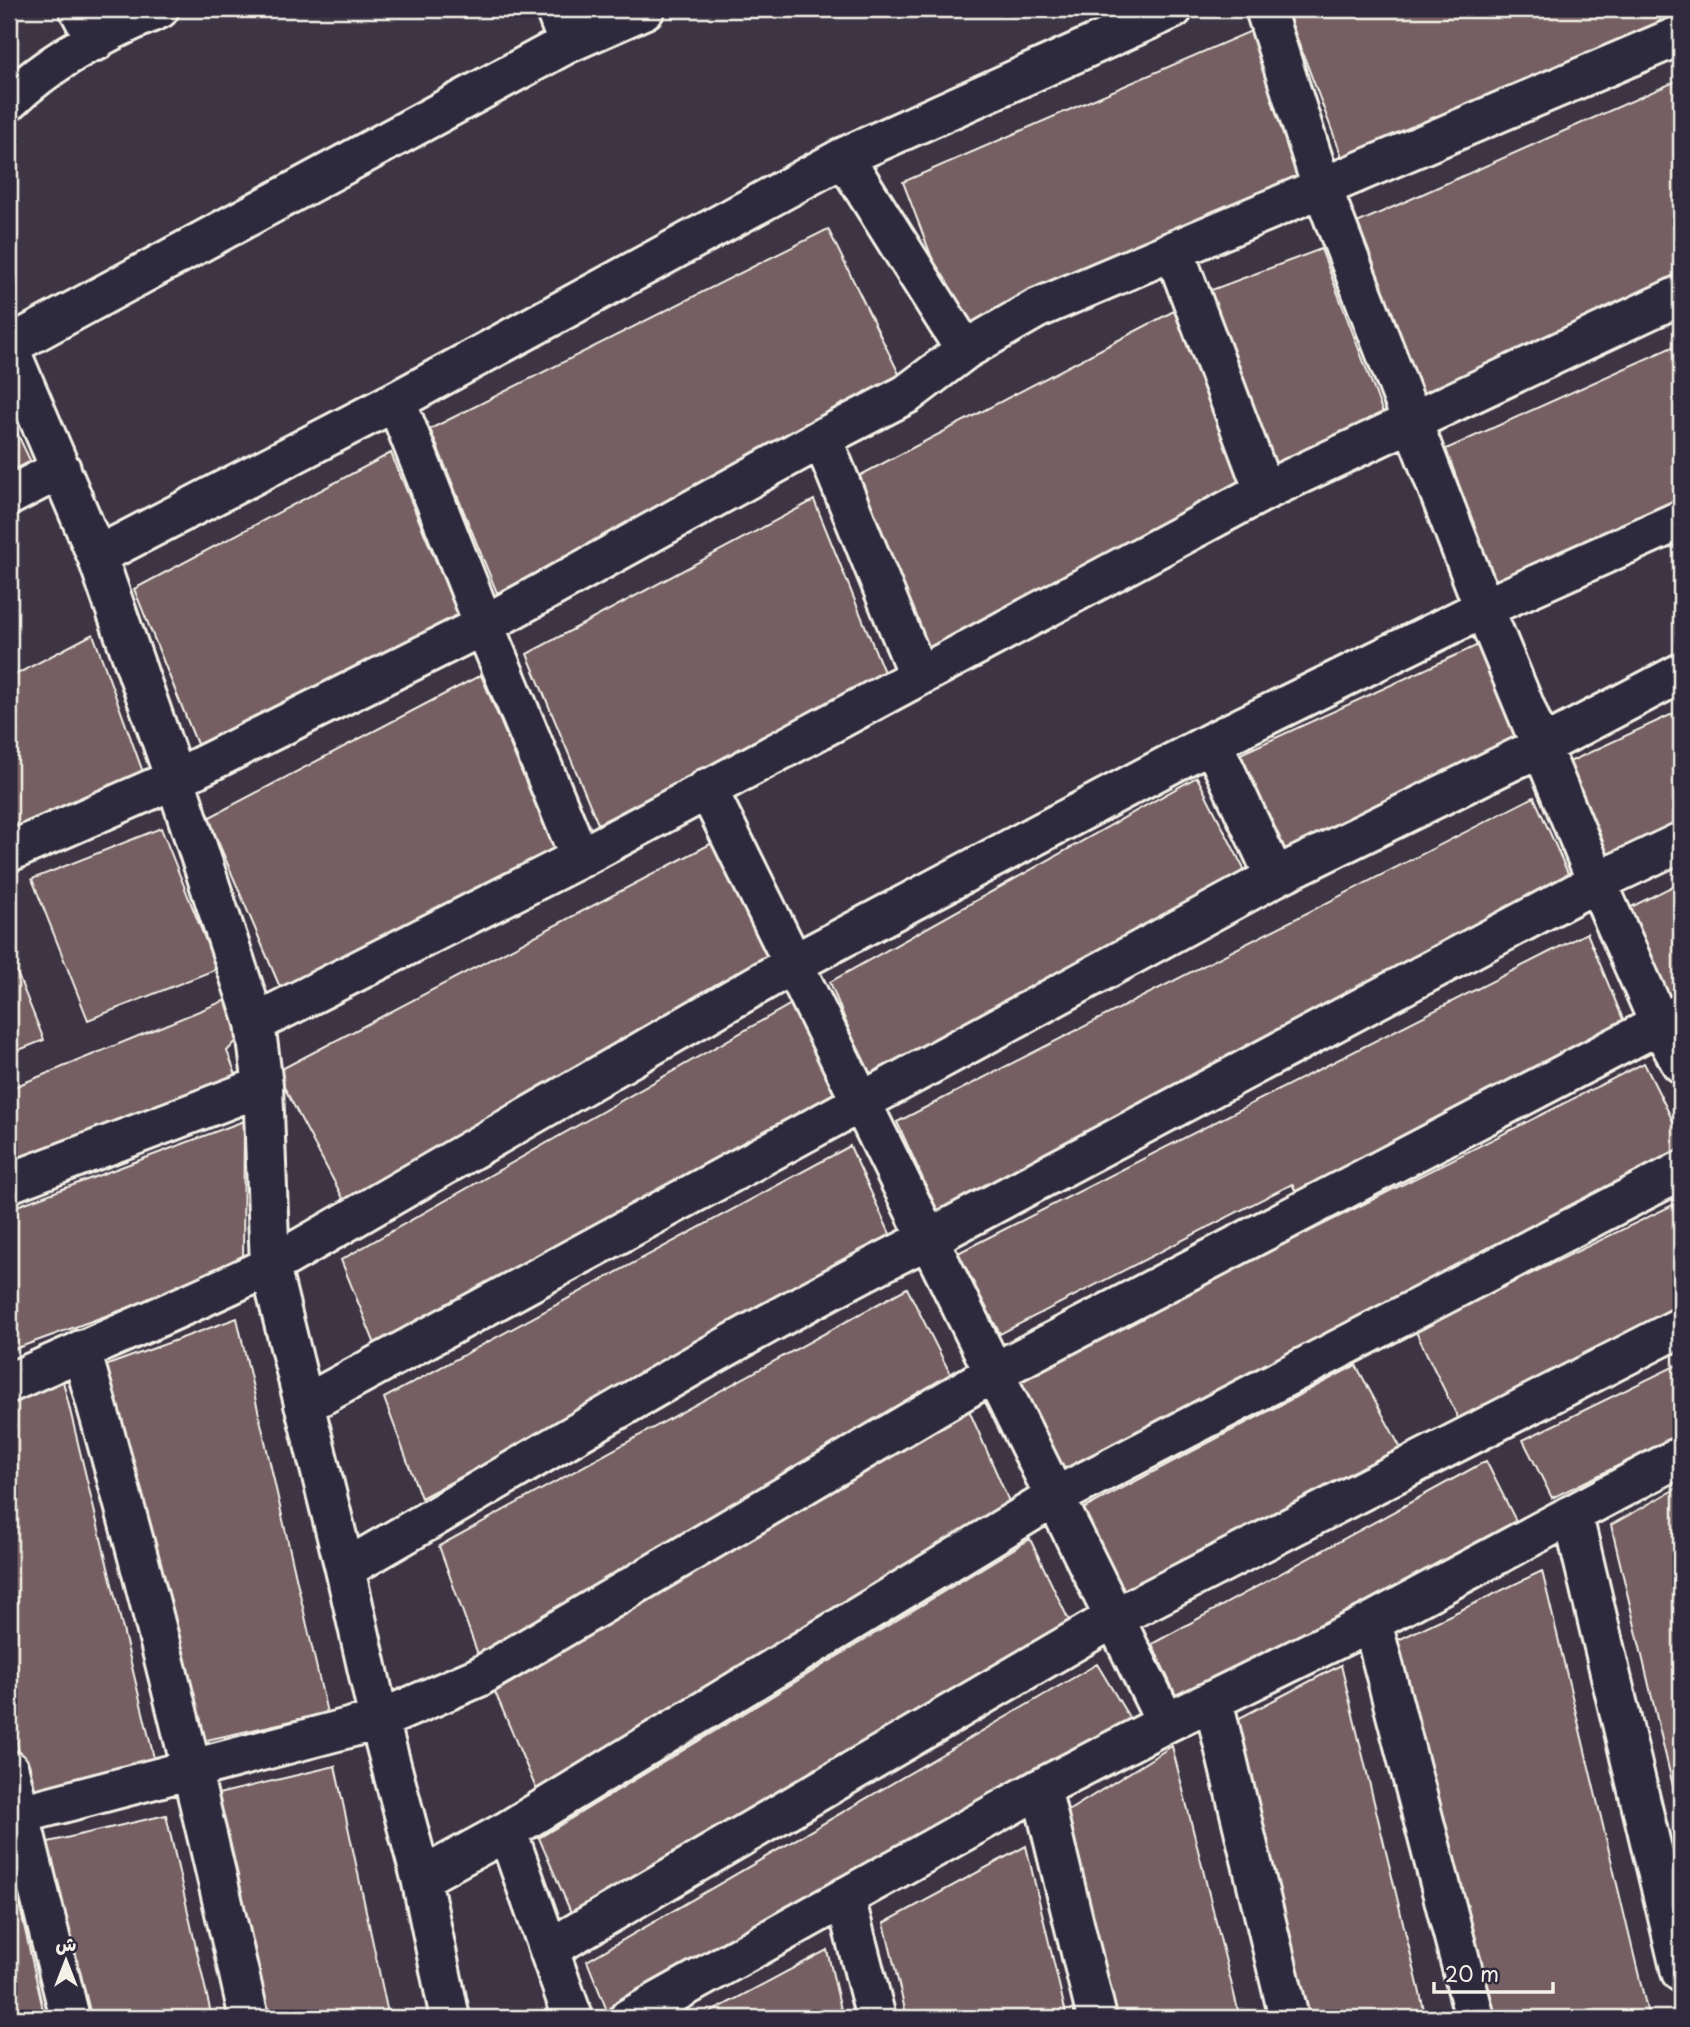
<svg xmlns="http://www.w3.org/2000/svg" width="1690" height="2027" font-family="'Playpen Sans','Playpen Sans Arabic',sans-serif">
<rect width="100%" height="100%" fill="#3d3444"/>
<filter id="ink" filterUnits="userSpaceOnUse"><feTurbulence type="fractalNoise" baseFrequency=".0143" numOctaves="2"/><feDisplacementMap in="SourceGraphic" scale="14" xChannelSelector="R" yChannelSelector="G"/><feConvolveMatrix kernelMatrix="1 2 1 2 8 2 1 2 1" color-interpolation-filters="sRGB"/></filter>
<g filter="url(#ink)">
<path fill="#745e62" stroke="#f4f1e8" stroke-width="2" d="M 1286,9 L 1656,9 L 1665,35 L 1347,170 Z
M 1251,31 L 1310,185 L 961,334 L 903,182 Z
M 1681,79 L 1681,290 L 1427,402 L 1348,227 Z
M 828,229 L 908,392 L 497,593 L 430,429 Z
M 1321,249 L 1389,429 L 1274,472 L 1206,292 Z
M 1174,311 L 1243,489 L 932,657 L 853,479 Z
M 1681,343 L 1681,505 L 1495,585 L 1446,449 Z
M 9,416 L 39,479 L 9,494 Z
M 391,453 L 460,619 L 201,754 L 134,589 Z
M 814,500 L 886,677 L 598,824 L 527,654 Z
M 93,634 L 148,786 L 15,843 L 9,826 L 9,678 Z
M 1478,645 L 1522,747 L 1280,861 L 1236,756 Z
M 481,675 L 558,858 L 285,999 L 208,818 Z
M 1681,710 L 1681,837 L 1614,871 L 1569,762 Z
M 1197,777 L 1249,879 L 872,1087 L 830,982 Z
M 1534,797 L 1575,889 L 943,1223 L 897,1122 Z
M 161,828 L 217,969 L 88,1020 L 32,879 Z
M 718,840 L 773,970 L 345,1202 L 276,1072 Z
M 1681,882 L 1681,1004 L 1674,1009 L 1631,907 Z
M 1587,933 L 1630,1036 L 1302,1204 L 1292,1184 L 1000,1334 L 958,1253 Z
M 9,953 L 44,1040 L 9,1054 Z
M 800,999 L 841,1104 L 379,1354 L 341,1260 Z
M 226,1000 L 241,1036 L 227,1051 L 240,1085 L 9,1177 L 9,1089 Z
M 1644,1063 L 1681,1137 L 1681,1169 L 1057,1483 L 1007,1384 Z
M 244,1121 L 243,1266 L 9,1351 L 9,1209 Z
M 850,1146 L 896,1247 L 421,1498 L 384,1398 Z
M 1681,1201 L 1681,1317 L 1461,1424 L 1415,1330 Z
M 907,1288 L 955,1383 L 480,1660 L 439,1546 Z
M 237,1318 L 327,1713 L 198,1742 L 102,1367 Z
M 1681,1363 L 1681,1435 L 1552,1498 L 1523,1440 Z
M 1356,1365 L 1405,1456 L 1124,1604 L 1075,1513 Z
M 63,1381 L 154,1758 L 29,1794 L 9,1709 L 9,1401 Z
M 968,1408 L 1015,1515 L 543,1805 L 495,1692 Z
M 1486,1461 L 1516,1521 L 1179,1702 L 1152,1644 Z
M 1681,1486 L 1681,1820 L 1611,1525 Z
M 1030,1539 L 1074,1631 L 578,1929 L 539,1838 Z
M 1542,1571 L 1649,2018 L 1488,2018 L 1396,1641 Z
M 1097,1664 L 1133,1724 L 616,2018 L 610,2018 L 587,1961 Z
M 1341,1665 L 1426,2018 L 1296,2018 L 1228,1724 Z
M 1172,1746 L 1240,2018 L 1107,2018 L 1057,1818 Z
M 335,1766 L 389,2018 L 260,2018 L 214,1795 Z
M 166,1815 L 212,2018 L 81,2018 L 44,1843 Z
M 1026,1846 L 1067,2018 L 907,2018 L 884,1923 Z
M 9,1859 L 45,2018 L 9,2018 Z
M 827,1950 L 843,2018 L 700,2018 Z"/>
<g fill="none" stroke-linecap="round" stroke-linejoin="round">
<g stroke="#f4f1e8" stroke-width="44">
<path id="minor" d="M 79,9 L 96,41
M 555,9 L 568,43
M 1265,9 L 1322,188 L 1484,608 L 1597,882 L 1660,1025 L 1681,1063
M 9,101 C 50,61 106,31 159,9
M 844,157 L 965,350
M 1174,251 L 1264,491
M 9,346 L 568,43 L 645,9
M 9,348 L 97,556 L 175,779 L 255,1023 L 263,1086 L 270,1266 L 345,1569 L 379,1720 L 421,1878 L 450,2018
M 396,401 L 484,625 L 580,858
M 822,438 L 918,675
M 9,496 L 61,469
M 97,556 L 396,401 L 844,157 L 1173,9
M 1212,742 L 1275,877
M 707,788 L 1166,1723
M 9,852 L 175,779 L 484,625 L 822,438 L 907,394 L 965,350 L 1036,309 L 1681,35
M 255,1023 L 580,858 L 1264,491 L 1681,295
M 9,1183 L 263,1086
M 81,1350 C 145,1571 199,1794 249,2018
M 9,1383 C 96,1344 184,1307 270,1266 L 793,964 L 1212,742 L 1484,608 L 1681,520
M 304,1405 L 1275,877 L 1542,746 L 1681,673
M 1573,1516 L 1681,1972
M 345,1569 C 538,1458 728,1339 928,1239 L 1597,882 L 1681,842
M 1372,1622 L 1475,2018
M 1213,1700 L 1289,2018
M 9,1770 L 70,2018
M 1041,1788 L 1097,2018
M 9,1817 L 379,1720 L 479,1677 L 993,1373 L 1681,1013
M 507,1831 L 573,2018
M 421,1878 L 507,1831 L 1055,1497 L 1681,1171
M 845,1897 L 876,2018
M 549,1949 L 1114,1618 L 1681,1327
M 629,2018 L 1041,1788 L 1166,1723 L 1372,1622 L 1681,1456"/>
</g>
<use href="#minor" stroke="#2f2a3d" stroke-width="38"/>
</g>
</g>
<rect width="1690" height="2027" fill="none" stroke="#2f2a3d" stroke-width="35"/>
<rect x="18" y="18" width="1655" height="1992" fill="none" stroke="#f4f1e8" stroke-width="2.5" filter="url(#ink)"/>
<g transform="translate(66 1961)" stroke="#2f2a3d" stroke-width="5" paint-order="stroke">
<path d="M0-5L12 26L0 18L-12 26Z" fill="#f4f1e8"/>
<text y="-10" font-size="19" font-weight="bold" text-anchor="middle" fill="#f4f1e8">ش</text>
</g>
<path d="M1434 1982v10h119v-10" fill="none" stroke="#f4f1e8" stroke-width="3.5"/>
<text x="1445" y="1982" font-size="21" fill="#f4f1e8" stroke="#2f2a3d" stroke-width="5" paint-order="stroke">20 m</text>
</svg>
